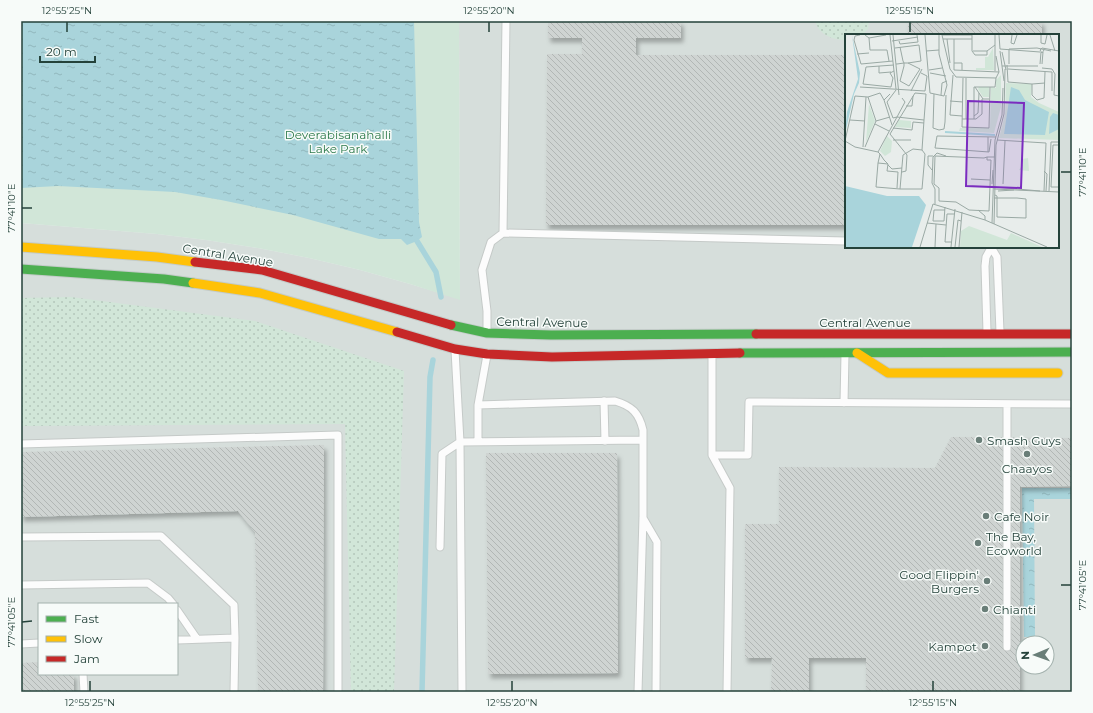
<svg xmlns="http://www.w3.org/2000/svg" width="1093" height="713" font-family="Montserrat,sans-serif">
<defs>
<pattern id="garden-dots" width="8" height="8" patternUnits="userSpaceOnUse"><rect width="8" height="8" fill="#d1e6d8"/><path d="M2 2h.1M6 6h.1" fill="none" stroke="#b3c6ba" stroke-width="1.8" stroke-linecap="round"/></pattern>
<pattern id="water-ripples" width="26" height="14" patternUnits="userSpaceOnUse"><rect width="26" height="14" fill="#a9d4db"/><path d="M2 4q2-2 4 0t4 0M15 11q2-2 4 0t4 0" fill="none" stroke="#91b7bd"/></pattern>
<pattern id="building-back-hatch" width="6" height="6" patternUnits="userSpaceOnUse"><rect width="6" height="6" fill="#cfd4d2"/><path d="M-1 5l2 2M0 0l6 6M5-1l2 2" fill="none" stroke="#b2b7b5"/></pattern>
<filter id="shadow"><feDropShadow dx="2.5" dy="4.5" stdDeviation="2" flood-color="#0004"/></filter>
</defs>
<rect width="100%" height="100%" fill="#e8edeb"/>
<path fill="#d6dedb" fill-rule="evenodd" d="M 459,21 L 1072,21 L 1072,692 L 21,692 L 21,223 L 157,234 L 206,240 L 258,248 L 309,258 L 360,270 L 410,284 L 460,299 ZM 846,35 L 1058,35 L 1058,247 L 846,247 ZM 39,604 L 177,604 L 177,674 L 39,674 ZM 1023,643 L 1047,643 L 1047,667 L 1023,667 Z"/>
<path fill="#d1e6d8" d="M 21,21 L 459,21 L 460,300 L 410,284 L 360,270 L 309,258 L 258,248 L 206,240 L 157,234 L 21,223 Z"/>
<path fill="url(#garden-dots)" d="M 815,21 L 869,21 L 868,29 L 862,35 L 846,35 L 846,40 C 833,40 819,35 815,21 Z
M 71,297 L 255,321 L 404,371 L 394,692 L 351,692 L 345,424 L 21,426 L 21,298 Z"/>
<path fill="url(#water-ripples)" d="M 21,21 L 414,21 L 419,222 L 422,237 L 417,241 L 407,245 L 401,239 L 379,239 L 293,215 L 221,200 L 175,192 L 58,186 L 21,188 Z
M 1022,488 L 1072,488 L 1072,499 L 1034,499 L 1035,637 L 1024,637 Z"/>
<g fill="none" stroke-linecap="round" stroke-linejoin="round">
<path stroke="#a9d4db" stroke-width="5.5" d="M 417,241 L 436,272 L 441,297
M 422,692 L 430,377 L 433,360"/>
</g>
<path fill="url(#building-back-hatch)" filter="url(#shadow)" d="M 548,21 L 681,21 L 681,38 L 636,38 L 636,55 L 846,55 L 846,225 L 546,225 L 547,54 L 582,54 L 582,38 L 548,38 Z
M 908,21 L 1042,21 L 1042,35 L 908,35 Z
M 951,437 L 1072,438 L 1072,486 L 1020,487 L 1020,692 L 866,692 L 866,658 L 809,658 L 809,692 L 771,692 L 772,658 L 745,658 L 745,524 L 779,524 L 779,467 L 935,468 Z
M 324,445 L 323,692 L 258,692 L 255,532 L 238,511 L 21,517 L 21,452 Z
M 486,453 L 617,453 L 618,673 L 488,674 Z
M 39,662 L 39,674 L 74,674 L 74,692 L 21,692 L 21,663 Z"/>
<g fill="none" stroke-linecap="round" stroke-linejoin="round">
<g stroke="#c5cac8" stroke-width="9">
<path id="lane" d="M 503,233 L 846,241
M 991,247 L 997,257 L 1000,332
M 487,331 L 487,311 L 482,270 L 491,242 L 503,233 L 506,21
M 987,332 L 985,266 L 986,257 L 991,248
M 455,350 L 460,442 L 462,692
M 712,355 L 712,455 L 730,488 L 727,692
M 604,401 L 605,441
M 844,403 L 845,354
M 478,405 L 615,401 C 632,406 639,413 643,430 L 643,516 L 638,692
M 478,442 L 478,405 L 487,355
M 21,444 L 338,435 L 338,692
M 712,455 L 748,455 L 749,402 L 1072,404
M 643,518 L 657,542 L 656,692
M 21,537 L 161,536 L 234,605 L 235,638 L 234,692
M 440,547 L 442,454 L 460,442 L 643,440
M 21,585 L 148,583 L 168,598 L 173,604
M 177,610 L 197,639
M 177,640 L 235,638
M 21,644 L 39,643
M 1007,647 L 1007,404
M 83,674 L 84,692"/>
</g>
<g stroke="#c3cbc8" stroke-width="11">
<path id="fast" d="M 21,269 L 164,279 L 193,283
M 451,325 L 487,333 L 551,335 L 756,334
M 740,353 L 1072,352"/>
</g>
<g stroke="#c3cbc8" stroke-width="11">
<path id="slow" d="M 21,247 L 157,257 L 195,262
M 193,283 L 260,293 L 397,332
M 857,353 L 888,373 L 1058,373"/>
</g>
<g stroke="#c3cbc8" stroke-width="11">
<path id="jam" d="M 195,262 L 262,270 L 451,325
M 397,332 L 455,349 L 487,354 L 552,357 L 740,353
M 756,334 L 1072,334"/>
</g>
<use href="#lane" stroke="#fcfcfc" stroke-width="7"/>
<use href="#fast" stroke="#4caf50" stroke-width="9"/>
<use href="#slow" stroke="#ffc107" stroke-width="9"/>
<use href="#jam" stroke="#c62828" stroke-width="9"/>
</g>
<path fill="none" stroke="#24423a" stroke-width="1.5" d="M 67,22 L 67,32M 489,22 L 489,32M 910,22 L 910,32M 1061,172 L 1071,172M 22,208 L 32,208M 1061,585 L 1071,585M 22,622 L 32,621M 90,681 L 90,691M 512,681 L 512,691M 933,681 L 933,691"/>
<g fill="#697e78" stroke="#f7fbf9" stroke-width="1.5">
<circle cx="979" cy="440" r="4"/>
<circle cx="1027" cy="454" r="4"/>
<circle cx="986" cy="516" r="4"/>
<circle cx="978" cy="543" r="4"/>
<circle cx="987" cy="581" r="4"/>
<circle cx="985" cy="609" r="4"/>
<circle cx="985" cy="646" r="4"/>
</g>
<g text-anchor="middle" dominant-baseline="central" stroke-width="3" stroke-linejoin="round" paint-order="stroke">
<g font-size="12" fill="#2d7a4b" stroke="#f7fbf9">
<text x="338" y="134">Deverabisanahalli<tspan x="338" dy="14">Lake Park</tspan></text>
</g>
<g font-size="12" fill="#24423a" stroke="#f7fbf9">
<text transform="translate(228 255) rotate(9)">Central Avenue</text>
<text transform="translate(542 322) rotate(1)">Central Avenue</text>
<text x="865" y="322">Central Avenue</text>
</g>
<g font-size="12" fill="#24423a" stroke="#f7fbf9" text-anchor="start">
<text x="987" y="440">Smash Guys</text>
<text x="1027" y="468" text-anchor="middle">Chaayos</text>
<text x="994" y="516">Cafe Noir</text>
<text x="986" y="536">The Bay,<tspan x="986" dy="14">Ecoworld</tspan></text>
<text x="979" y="574" text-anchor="end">Good Flippin'<tspan x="979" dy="14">Burgers</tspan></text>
<text x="993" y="609">Chianti</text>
<text x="977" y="646" text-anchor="end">Kampot</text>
</g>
</g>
<g transform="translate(845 34)">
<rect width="214" height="214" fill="#e8edeb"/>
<path d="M 124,192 L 162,206 L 166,199 L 197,213 L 115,213 L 116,197 Z" fill="#d1e6d8"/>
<path d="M 161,49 L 187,50 L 186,63 L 194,69 L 214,78 L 214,106 L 154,104 L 160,80 ZM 24,70 L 30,87 L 21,108 ZM 54,86 L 66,87 L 66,94 L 50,93 ZM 42,102 L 47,107 L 46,118 L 40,122 L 35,117 Z" fill="#d1e6d8"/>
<path d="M 148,14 L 149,36 L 131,36 L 131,34 L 140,34 L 140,23 L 143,23 ZM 156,41 L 156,73 L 149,99 L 114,97 L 115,94 L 145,94 L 146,53 L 151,54 L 151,46 ZM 134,53 L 144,53 L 144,63 L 138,63 L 133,55 ZM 183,124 L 184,137 L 174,136 L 178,130 L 177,125 Z" fill="#d1e6d8"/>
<path d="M 7,1 L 15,39 L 14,49 L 9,60 L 0,100 L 2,78 L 13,45 ZM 166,53 L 174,56 L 180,66 L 204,78 L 200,101 L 159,100 ZM 208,79 L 214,81 L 214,95 L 204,100 L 205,83 ZM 0,152 L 42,162 L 74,162 L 81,171 L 67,213 L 1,213 Z" fill="#a9d4db"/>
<path fill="none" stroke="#a9d4db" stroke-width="2" d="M 100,98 L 150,101"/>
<path fill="none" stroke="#9aa9a4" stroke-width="1" d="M 15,1 L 10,2 L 9,6 L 16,30 L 48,27M 20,1 L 24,4 L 25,16 L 42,16 L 44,27M 45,1 L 51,55M 48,1 L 54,61M 80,1 L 85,59 L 99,62 L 102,51 L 94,20 L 94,1M 154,1 L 155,15M 167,1 L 166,9 L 169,10 L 172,1M 196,1 L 196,9 L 200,10 L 202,1M 205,1 L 210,17M 24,4 L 41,1M 98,5 L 127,5M 102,5 L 105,29M 109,5 L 109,36 L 154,38M 47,7 L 73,3M 54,7 L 55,10 L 73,8 L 72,1M 150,11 L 142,17 L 142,21 L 130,21 L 127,17 L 127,1 L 97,1 L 105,35 L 111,43 L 151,44 L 154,38 L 151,22M 50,14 L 74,11 L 76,27 L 63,29M 155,15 L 195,18M 164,15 L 192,14 L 206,17M 199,16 L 197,19 L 195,16 L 197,14 L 214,17M 81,17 L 94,16M 128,17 L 142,17M 155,17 L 159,47M 157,18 L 161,36M 12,20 L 24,19M 109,29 L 117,29 L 117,36M 51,30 L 52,30 L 59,29 L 63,29 L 75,35 L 64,52 L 55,47 L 59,32 L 59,29 L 58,27 L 55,13M 164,30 L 164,15M 195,30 L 196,18M 197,30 L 198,18M 49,31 L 21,33 L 18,50 L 46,53 L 48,44 L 45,39 L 49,37M 162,31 L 163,48 L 187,50 L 187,61 L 192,66 L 199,64 L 200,38M 34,32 L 34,39 L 46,38M 157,32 L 193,32M 197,34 L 207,35 L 210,40M 163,35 L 207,38 L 207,57M 84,36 L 97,34M 150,37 L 150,1M 85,39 L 101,42M 210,40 L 209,61 L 214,62M 108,41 L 105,81 L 117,82M 118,44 L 117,93 L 144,94 L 145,53M 187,50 L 200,49M 15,53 L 80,57 L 82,42 L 76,39M 130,53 L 138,65M 51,56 L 42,68 L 48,84 L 52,83 L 60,68 L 57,64M 66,57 L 77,35M 89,60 L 88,94 L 94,96 L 99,95 L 100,88 L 101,61M 96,61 L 97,49 L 102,47M 23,63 L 31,87 L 45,83M 39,66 L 47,91M 105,67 L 118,68M 61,72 L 67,72 L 68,62M 129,82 L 133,79 L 134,59M 117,85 L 131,85 L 137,80 L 137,65 L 144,65M 121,85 L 121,44M 129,85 L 129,53 L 150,53 L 151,44M 5,86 L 20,87M 30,90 L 44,97M 48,94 L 67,96 L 68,88 L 79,89M 146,105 L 144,118 L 90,114 L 92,102 L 151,103M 48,106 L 66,106M 152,106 L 201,109 L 199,157M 0,107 L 10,113 L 33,118 L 52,83 L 79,86 L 77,116M 0,107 L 10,62 L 23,63 L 35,59 L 39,66 L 45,60M 214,111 L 208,111 L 206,153 L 214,153M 18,113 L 21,63M 20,113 L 31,87M 68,115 L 77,116 L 80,120 L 77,155 L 55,155 L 58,121 ZM 33,118 L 35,120 L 39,126 L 43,130 L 33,129 L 35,120M 143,118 L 143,103M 142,123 L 142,126 L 146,126 L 144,177 L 124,176 L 111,168 L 94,167 L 94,154 L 89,150 L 90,122 L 139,124 L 142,123 L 150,123M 33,129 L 31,153 L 55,155M 43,130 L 42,137 L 53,138 L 52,154M 43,131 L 47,135 L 57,134M 87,136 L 83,131 L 83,122 L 88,122M 199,137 L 202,140 L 201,157M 57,138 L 61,137 L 62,121 L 45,100 L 70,59 L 81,60 L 79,86M 126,145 L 145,146M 147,150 L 148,136M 158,150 L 160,107M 149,153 L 195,157M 149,155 L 214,158M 153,157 L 169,156M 204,157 L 206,108 L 214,108M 149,164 L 172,164 L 181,165 L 181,184 L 152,183 L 152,162 L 150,161M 90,170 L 90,155 L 87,149 L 88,123 L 92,119 L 101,122M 100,176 L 89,176 L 88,187 L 99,187 L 100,173M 133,176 L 140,182 L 140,186M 82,189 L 101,191M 147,189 L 150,106 L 157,81 L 158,54M 149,190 L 151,111 L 159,80 L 160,35M 106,208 L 100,208 L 102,180 L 109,180M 75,213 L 88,170 L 140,186 L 202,213M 90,213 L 91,190M 106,213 L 110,175M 110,213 L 113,186 L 116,187M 114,213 L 117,178"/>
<path fill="#7b2cbf" fill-opacity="0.15" stroke="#7b2cbf" stroke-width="2" d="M 123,67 L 179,69 L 176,154 L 121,152 Z"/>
<rect width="214" height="214" fill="none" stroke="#24423a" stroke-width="2"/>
</g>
<rect width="1093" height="713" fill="none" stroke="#f7fbf9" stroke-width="44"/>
<rect x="38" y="603" width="140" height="72" fill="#f7fbf9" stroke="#a3b1ad"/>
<rect x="46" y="616" width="20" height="6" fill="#4caf50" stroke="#a3b1ad"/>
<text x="74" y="623" font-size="12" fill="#24423a">Fast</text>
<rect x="46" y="636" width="20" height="6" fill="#ffc107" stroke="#a3b1ad"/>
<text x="74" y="643" font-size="12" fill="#24423a">Slow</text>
<rect x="46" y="656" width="20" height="6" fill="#c62828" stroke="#a3b1ad"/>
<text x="74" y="663" font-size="12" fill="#24423a">Jam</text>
<g transform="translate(1035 655) rotate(268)"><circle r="19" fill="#f7fbf9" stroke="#a3b1ad"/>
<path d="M0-3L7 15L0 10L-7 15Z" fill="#697e78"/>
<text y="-6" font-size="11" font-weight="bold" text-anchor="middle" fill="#24423a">N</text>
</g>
<path d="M40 56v6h55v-6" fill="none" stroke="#24423a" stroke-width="2"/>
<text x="46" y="56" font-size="12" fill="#24423a" stroke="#f7fbf9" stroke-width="3" paint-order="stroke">20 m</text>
<rect x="22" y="22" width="1049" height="669" fill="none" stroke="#24423a" stroke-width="1.5"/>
<g font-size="10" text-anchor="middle" fill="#24423a">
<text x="67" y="14">12°55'25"N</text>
<text x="489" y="14">12°55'20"N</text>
<text x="910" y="14">12°55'15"N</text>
<text transform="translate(1082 172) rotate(-90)" y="4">77°41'10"E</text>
<text transform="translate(11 208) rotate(-90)" y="4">77°41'10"E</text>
<text transform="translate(1082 585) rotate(-90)" y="4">77°41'05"E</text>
<text transform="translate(11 622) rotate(-90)" y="4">77°41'05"E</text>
<text x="90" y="706">12°55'25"N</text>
<text x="512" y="706">12°55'20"N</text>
<text x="933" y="706">12°55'15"N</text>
</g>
</svg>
